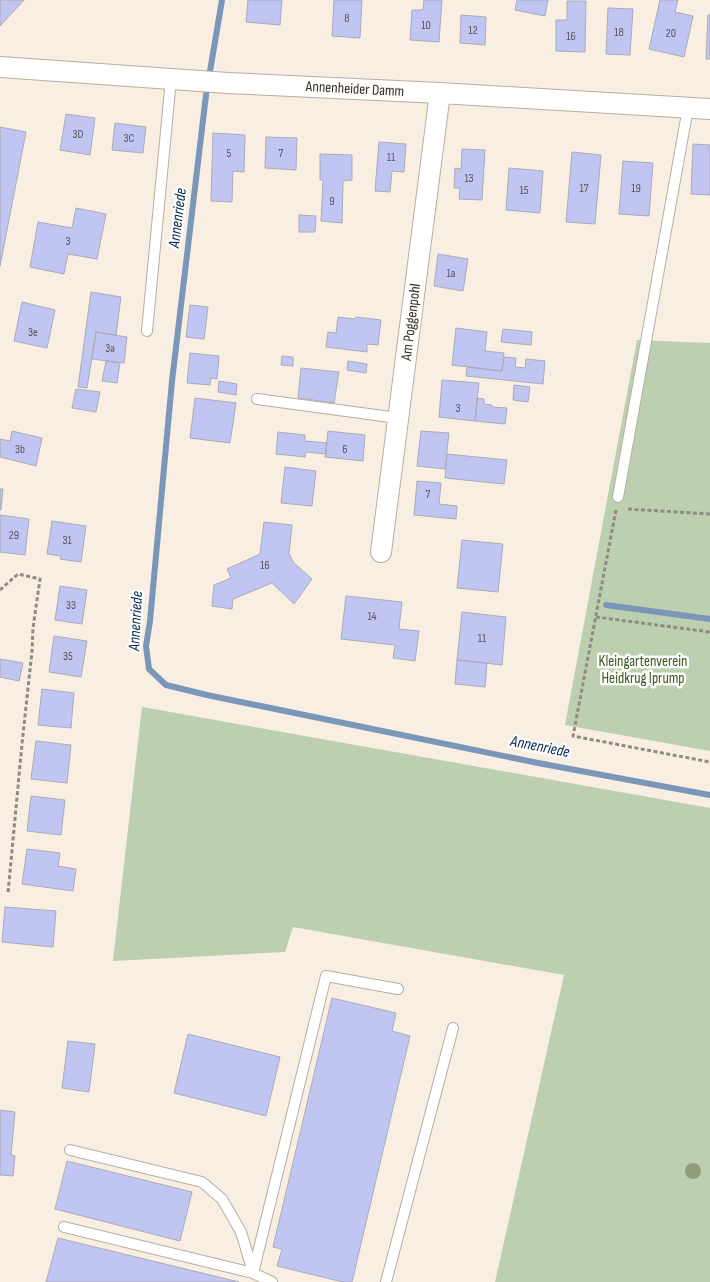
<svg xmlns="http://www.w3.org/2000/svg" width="710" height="1282" font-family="'Sofia Sans Condensed',sans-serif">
<rect width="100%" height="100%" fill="#f8eee2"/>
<path fill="#bccfaf" d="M 637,340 L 710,343 L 710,751 L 565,725 Z
M 142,707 L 710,808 L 710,1282 L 495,1282 L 564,975 L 293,927 L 285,952 L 113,961 Z"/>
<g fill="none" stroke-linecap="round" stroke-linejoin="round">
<path stroke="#7a96b9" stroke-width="6" d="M 222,0 L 206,95 L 172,381 L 150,621 L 146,646 L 149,669 L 166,685 L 207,695 L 538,763 L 710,795
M 606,605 L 710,619"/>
</g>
<path fill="#c1c5f1" stroke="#aaacb9" d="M 0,0 L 24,0 L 0,26 Z
M 248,0 L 282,0 L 280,25 L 246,22 Z
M 334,0 L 362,0 L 360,38 L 332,36 Z
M 424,0 L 442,0 L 439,42 L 410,40 L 412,10 L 423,10 Z
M 517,0 L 548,0 L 545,16 L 515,10 Z
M 660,0 L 678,0 L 675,12 L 693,16 L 684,57 L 649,49 Z
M 567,1 L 586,1 L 585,52 L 556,51 L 556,20 L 567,20 Z
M 608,8 L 633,9 L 630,55 L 606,54 Z
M 461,15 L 486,17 L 485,45 L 460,43 Z
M 708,15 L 710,15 L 710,59 L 706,59 Z
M 66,114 L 95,118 L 90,155 L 60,150 Z
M 115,123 L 146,127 L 143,153 L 112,150 Z
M 0,127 L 26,132 L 0,266 Z
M 213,133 L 245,135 L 244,172 L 233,171 L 232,202 L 211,201 Z
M 266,137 L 297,138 L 296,170 L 265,168 Z
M 379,142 L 406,144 L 404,172 L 392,171 L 390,192 L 375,191 Z
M 693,144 L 710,145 L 710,195 L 691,194 Z
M 462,149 L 485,150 L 482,200 L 459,199 L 460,188 L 454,188 L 455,168 L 461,169 Z
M 572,152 L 601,155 L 595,224 L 566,222 Z
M 320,154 L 352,155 L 352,180 L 343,181 L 342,223 L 321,221 L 323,180 L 320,180 Z
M 623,161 L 653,163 L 649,216 L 619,214 Z
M 509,168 L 543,171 L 540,213 L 506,210 Z
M 76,208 L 106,214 L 97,259 L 68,254 L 64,274 L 30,267 L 38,222 L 72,228 Z
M 299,215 L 316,216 L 315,232 L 299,232 Z
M 438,254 L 468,259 L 463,291 L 434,286 Z
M 91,292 L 121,297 L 116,335 L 96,332 L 87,388 L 78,387 Z
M 22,302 L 55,310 L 47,348 L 14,341 Z
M 190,305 L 208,307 L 204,339 L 186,337 Z
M 338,317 L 355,319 L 356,317 L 381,320 L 378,345 L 367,344 L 367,352 L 326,347 L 328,332 L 336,333 Z
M 456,328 L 487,332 L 485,351 L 504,353 L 502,371 L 452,365 Z
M 503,329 L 532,332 L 531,345 L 501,342 Z
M 96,332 L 127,337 L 124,363 L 92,359 Z
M 190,353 L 219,356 L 217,379 L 211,378 L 210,385 L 187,383 Z
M 282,356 L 293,357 L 293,366 L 281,365 Z
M 504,357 L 516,358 L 515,367 L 525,368 L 526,359 L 545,361 L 543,384 L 466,376 L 467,367 L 502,371 Z
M 106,361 L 120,363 L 117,383 L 102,381 Z
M 348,361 L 367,364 L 366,373 L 347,370 Z
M 301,368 L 339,372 L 334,403 L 298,398 Z
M 442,380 L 479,383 L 475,421 L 439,417 Z
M 219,381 L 237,384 L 236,395 L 218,392 Z
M 514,385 L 530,387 L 528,402 L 513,400 Z
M 76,389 L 100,392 L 96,412 L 72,408 Z
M 195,398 L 236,403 L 230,443 L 190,438 Z
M 477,398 L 484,399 L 484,404 L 492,405 L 492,407 L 507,408 L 505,424 L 475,421 Z
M 12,431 L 42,438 L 36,466 L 0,457 L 0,439 L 10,441 Z
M 328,431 L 365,435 L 363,461 L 325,457 Z
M 421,431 L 449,433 L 445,469 L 417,466 Z
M 278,432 L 305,435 L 305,441 L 327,443 L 326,454 L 306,452 L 305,457 L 276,454 Z
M 447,454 L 507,460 L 504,484 L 445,478 Z
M 285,467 L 316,471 L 312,506 L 281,503 Z
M 417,481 L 441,483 L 439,504 L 457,506 L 456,519 L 414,515 Z
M 0,489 L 3,489 L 1,510 L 0,510 Z
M 0,515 L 29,519 L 25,555 L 0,552 Z
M 52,521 L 86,526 L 81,562 L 60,559 L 61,556 L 47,554 Z
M 264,522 L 292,525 L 289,553 L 293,562 L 312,579 L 294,604 L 272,583 L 233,599 L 232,609 L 212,606 L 214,585 L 231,578 L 227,569 L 260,554 Z
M 462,540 L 503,544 L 498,592 L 457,588 Z
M 60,586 L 87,590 L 82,624 L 55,620 Z
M 346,596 L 402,602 L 399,629 L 419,631 L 415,661 L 393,658 L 395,645 L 341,639 Z
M 462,612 L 506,617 L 502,665 L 457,660 Z
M 54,636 L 87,641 L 81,677 L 49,672 Z
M 0,659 L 23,663 L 19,681 L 0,677 Z
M 457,660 L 487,663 L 485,687 L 455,684 Z
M 42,689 L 74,693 L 71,728 L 38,725 Z
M 36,741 L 71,745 L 67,783 L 31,779 Z
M 31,796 L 65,800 L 61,835 L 27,831 Z
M 27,849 L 60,853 L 58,866 L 76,869 L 73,891 L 22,884 Z
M 5,907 L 56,911 L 53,947 L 2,942 Z
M 332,998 L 396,1013 L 392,1031 L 410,1036 L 352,1282 L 343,1282 L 277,1266 L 282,1249 L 273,1247 Z
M 188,1034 L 280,1057 L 266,1116 L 174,1093 Z
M 68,1041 L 95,1044 L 89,1092 L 62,1088 Z
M 0,1110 L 15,1112 L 11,1155 L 15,1156 L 13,1176 L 0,1175 Z
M 67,1161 L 192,1192 L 180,1241 L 55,1209 Z
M 58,1238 L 239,1282 L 46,1282 Z"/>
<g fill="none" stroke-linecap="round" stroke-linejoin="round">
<g stroke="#b8aea3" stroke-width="12">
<path id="service" d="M 147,331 L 171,79
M 257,399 L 398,418
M 618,497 L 688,108
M 70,1150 L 202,1182 L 222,1199 L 241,1232 L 253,1272
M 64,1227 L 253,1273 L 272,1282
M 253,1273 L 326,976 L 398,989
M 386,1282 L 453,1028"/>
</g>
<g stroke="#b8aea3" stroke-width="22">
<path id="minor" d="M 0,67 L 228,83 L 440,93 L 710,109
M 381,552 L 440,93"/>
</g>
<path stroke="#918b82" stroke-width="3" stroke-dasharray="4 2.5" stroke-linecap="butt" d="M 628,509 L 710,514
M 616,510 L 573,736 L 710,762
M 0,590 L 18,574 L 40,579 L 33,628 L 32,651 L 22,744 L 8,893
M 596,617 L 710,632"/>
<use href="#service" stroke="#fff" stroke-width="10"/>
<use href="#minor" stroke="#fff" stroke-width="20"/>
</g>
<circle fill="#909d78" cx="693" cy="1171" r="8"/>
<g text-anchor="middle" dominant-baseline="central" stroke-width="5" stroke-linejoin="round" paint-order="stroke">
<g font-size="12" fill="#56555c">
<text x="347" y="18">8</text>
<text x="426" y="25">10</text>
<text x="473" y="30">12</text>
<text x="619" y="32">18</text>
<text x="671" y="33">20</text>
<text x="571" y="36">16</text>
<text x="78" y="134">3D</text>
<text x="129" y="138">3C</text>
<text x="229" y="153">5</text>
<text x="281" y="153">7</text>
<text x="391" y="157">11</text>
<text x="469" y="178">13</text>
<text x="584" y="188">17</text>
<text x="636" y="188">19</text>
<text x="524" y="190">15</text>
<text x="332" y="201">9</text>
<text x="68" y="241">3</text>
<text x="451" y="273">1a</text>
<text x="33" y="332">3e</text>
<text x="110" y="348">3a</text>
<text x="458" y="408">3</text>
<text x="20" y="449">3b</text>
<text x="345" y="449">6</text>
<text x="428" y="494">7</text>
<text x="14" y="535">29</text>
<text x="67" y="540">31</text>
<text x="265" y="565">16</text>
<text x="71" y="605">33</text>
<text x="372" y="616">14</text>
<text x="482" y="638">11</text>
<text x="68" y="656">35</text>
</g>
<g font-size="15" fill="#33302b" stroke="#fefcfa">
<text transform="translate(355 89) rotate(3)">Annenheider Damm</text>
<text transform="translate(411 322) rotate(-83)">Am Poggenpohl</text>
</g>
<g font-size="15" fill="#3b5a22" stroke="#fefcfa">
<text x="643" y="661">Kleingartenverein<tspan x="643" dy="17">Heidkrug Iprump</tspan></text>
</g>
<g font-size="16" font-style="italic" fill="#002955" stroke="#fefcfa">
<text transform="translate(178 218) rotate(-83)">Annenriede</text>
<text transform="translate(136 621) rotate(-87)">Annenriede</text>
<text transform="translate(540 747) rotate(11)">Annenriede</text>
</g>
</g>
</svg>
